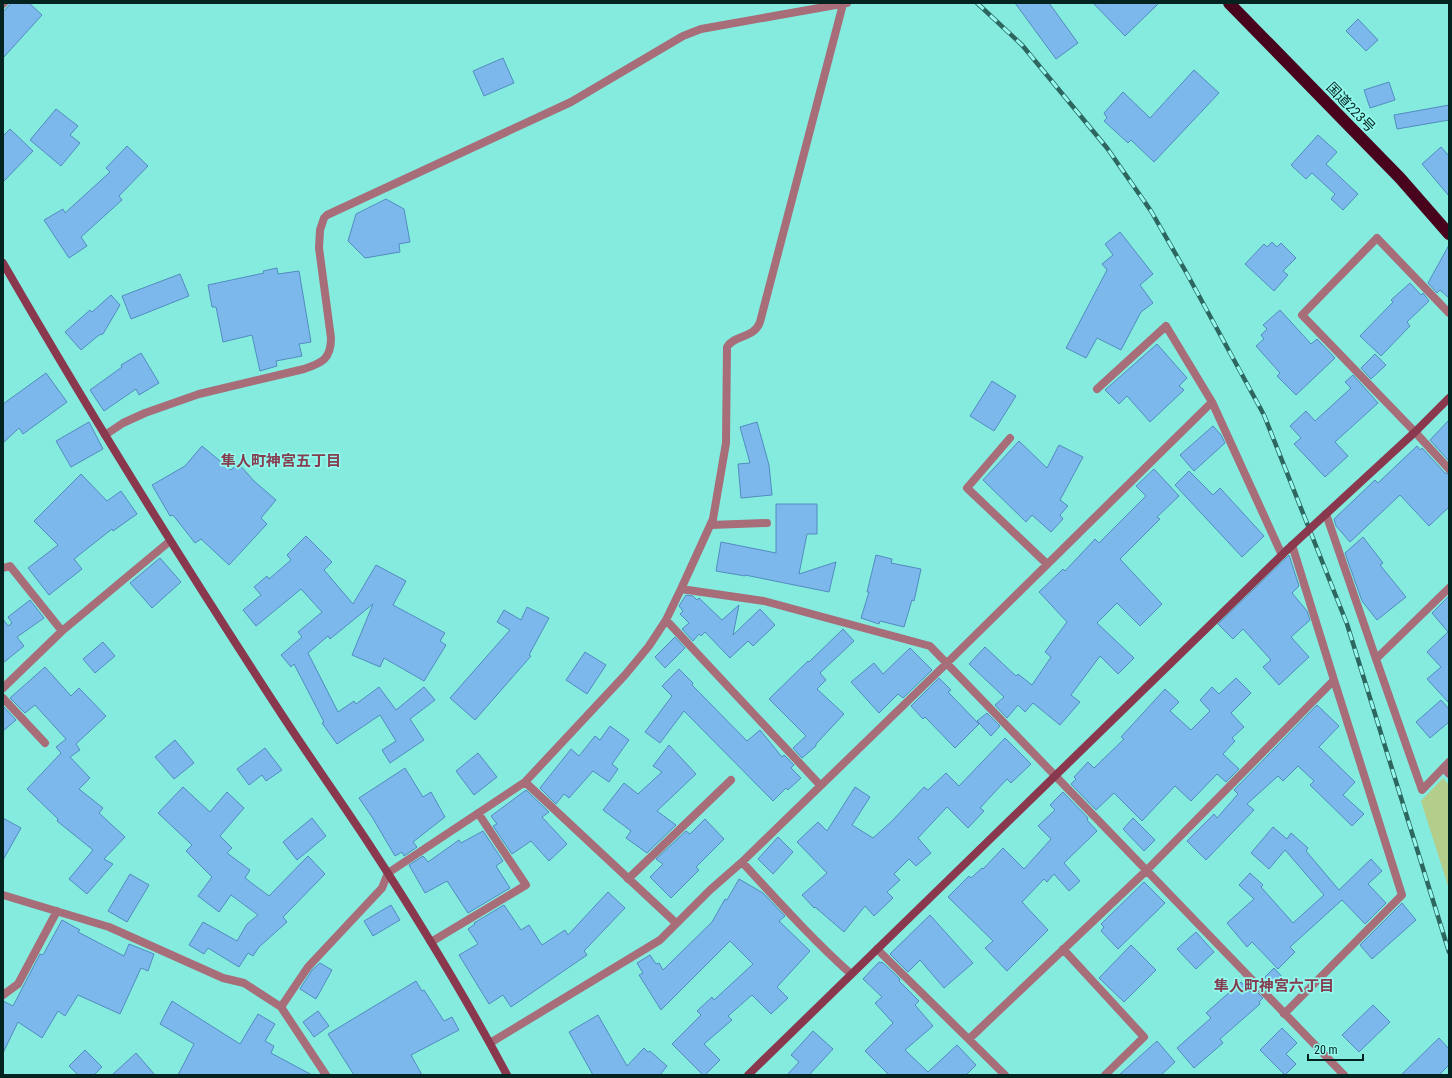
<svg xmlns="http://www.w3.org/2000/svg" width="1452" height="1078" font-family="'Roboto Condensed','Noto Sans JP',sans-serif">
<rect width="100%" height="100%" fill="#85ebdf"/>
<path fill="#b3ce8a" d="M 1443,778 L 1449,785 L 1449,889 L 1421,801 Z"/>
<path fill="#7cb8ec" stroke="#518cbe" d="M 11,3 L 29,3 L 42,15 L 3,58 L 3,12 Z
M 1015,3 L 1049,3 L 1078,43 L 1056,59 Z
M 1093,3 L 1159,3 L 1125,36 Z
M 1358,19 L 1378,40 L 1366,51 L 1346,31 Z
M 503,58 L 514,83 L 484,96 L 473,71 Z
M 1194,70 L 1219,93 L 1154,162 L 1131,140 L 1128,143 L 1104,121 L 1107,118 L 1104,113 L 1123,92 L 1150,118 Z
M 1389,82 L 1395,100 L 1370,108 L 1364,90 Z
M 1449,105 L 1449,120 L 1397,129 L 1394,115 Z
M 56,109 L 78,126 L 70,135 L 80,143 L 61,166 L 30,140 Z
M 10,129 L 33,151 L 3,182 L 3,136 Z
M 1318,135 L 1337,152 L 1326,164 L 1358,194 L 1343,210 L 1331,199 L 1335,194 L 1312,173 L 1306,179 L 1291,165 Z
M 127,146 L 148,166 L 119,196 L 122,200 L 81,237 L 87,246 L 69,258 L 44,220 L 63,209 L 65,213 L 110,172 L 106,168 Z
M 1441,147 L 1449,156 L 1449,196 L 1422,164 Z
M 386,199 L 404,209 L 410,242 L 399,244 L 400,252 L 365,258 L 348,241 L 356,214 Z
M 1120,232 L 1153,274 L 1140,285 L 1153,303 L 1141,312 L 1121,350 L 1097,338 L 1086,358 L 1066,348 L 1107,270 L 1102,264 L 1113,255 L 1105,244 Z
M 1272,242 L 1277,247 L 1281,243 L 1296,258 L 1283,271 L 1288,275 L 1274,291 L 1245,264 L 1264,244 L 1267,247 Z
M 1449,245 L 1449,298 L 1440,290 L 1437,293 L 1428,283 Z
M 277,268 L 278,274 L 299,271 L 311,342 L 299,344 L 302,356 L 276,361 L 277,366 L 260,371 L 252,335 L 223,342 L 216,307 L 212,307 L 208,285 L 264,273 L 263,271 Z
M 180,274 L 189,296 L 131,319 L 122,296 Z
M 1410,283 L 1421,295 L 1423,293 L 1429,301 L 1407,322 L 1410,326 L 1381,356 L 1360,336 L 1393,302 L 1391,300 Z
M 111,295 L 120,305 L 103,334 L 99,335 L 81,350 L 65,332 L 90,310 L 92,312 Z
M 1280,310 L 1311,344 L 1317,339 L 1335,358 L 1296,395 L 1277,376 L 1280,373 L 1256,346 L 1264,339 L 1261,335 L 1267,329 L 1263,325 Z
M 1157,344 L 1187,378 L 1179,386 L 1184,390 L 1150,422 L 1127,396 L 1119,404 L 1105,390 Z
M 141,353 L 159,383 L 139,395 L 136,389 L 104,411 L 90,390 L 122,367 L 121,365 Z
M 1375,354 L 1386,365 L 1371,379 L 1361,368 Z
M 46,373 L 67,402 L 23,434 L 19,428 L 3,443 L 3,404 Z
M 1353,375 L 1378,403 L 1335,442 L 1348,456 L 1325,477 L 1294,444 L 1301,438 L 1290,426 L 1306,411 L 1315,421 L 1351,388 L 1345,382 Z
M 992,381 L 1016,396 L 994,431 L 970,416 Z
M 1449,420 L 1449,461 L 1430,440 Z
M 89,422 L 103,449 L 71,467 L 56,441 Z
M 757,422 L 769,465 L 772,495 L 741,498 L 738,464 L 750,463 L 740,427 Z
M 1213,426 L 1221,435 L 1225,443 L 1194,471 L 1180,455 Z
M 1019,441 L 1047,468 L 1059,445 L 1083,457 L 1060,500 L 1068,506 L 1060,515 L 1063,519 L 1051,532 L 1032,515 L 1026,522 L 983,480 Z
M 202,446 L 231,470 L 238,463 L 254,481 L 276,500 L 261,518 L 267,524 L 229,565 L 201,539 L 195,543 L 173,515 L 170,516 L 152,485 L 185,466 Z
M 1417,446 L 1420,450 L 1422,448 L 1445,473 L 1449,474 L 1449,507 L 1429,526 L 1400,495 L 1350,542 L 1336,526 L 1334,519 L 1375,480 L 1378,483 Z
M 1154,469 L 1179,496 L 1157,517 L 1160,519 L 1120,559 L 1162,604 L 1140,626 L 1117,603 L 1097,623 L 1134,658 L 1118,674 L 1100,656 L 1071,695 L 1080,702 L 1060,725 L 1033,703 L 1025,712 L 1018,705 L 1007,718 L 995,705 L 1004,697 L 969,664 L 985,647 L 1016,676 L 1018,674 L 1032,685 L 1051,657 L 1045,652 L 1067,622 L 1039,592 L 1063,569 L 1065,571 L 1095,539 L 1099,543 L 1146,496 L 1136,486 Z
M 1189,471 L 1213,495 L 1220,488 L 1264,536 L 1242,557 L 1175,485 Z
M 81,474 L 107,501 L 121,491 L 137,514 L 113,531 L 112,529 L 74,559 L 82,569 L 49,595 L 28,568 L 58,545 L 34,521 Z
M 776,504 L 817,504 L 817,534 L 807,534 L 799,574 L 836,562 L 829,592 L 745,575 L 745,576 L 716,571 L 721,542 L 776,553 Z
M 306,536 L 332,562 L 324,570 L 353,604 L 376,565 L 406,581 L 393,605 L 445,633 L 440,641 L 446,645 L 424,681 L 384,658 L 380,667 L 352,655 L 373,604 L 330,639 L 328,636 L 308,653 L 338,712 L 354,701 L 356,704 L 379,687 L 396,710 L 424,687 L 435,700 L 410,719 L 424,740 L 390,763 L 382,750 L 396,741 L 380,715 L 337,744 L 322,723 L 324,722 L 294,664 L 291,667 L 281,655 L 302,637 L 298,632 L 322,612 L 301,589 L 256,626 L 243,610 L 261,595 L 254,587 L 267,576 L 269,579 L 291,560 L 287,555 Z
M 1363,537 L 1383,563 L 1380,565 L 1406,597 L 1377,620 L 1362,601 L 1345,553 Z
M 876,555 L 892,559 L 891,563 L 921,569 L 914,601 L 912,600 L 904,627 L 880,621 L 879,624 L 861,618 L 869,592 L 867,592 Z
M 1289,555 L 1299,586 L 1292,593 L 1307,611 L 1310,620 L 1291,637 L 1309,657 L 1279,685 L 1263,667 L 1271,660 L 1243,629 L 1233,639 L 1218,624 Z
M 160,558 L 181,582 L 152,608 L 130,583 Z
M 686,595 L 693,596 L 697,600 L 699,598 L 722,620 L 739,605 L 733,635 L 760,609 L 775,625 L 753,646 L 748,641 L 730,658 L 705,632 L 701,636 L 699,634 L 693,641 L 682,629 L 689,623 L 680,614 L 683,611 L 679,606 Z
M 1449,596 L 1449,703 L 1427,679 L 1441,667 L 1427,652 L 1448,632 L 1432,613 Z
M 30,600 L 44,618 L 17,637 L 24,646 L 3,663 L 3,619 L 8,626 L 12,623 L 8,617 Z
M 527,607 L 549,618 L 529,655 L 531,656 L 475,720 L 450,698 L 510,630 L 497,622 L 504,610 L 521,620 Z
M 843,629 L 854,641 L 820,673 L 826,680 L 817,689 L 844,714 L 816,744 L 816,746 L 802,758 L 793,748 L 806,736 L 769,699 L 808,661 L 809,662 Z
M 675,637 L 685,648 L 665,668 L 655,657 Z
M 103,642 L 115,656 L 95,673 L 83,659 Z
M 910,648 L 932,670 L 903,698 L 898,694 L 879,713 L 851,682 L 874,663 L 883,674 Z
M 585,652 L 606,665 L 587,694 L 566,680 Z
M 45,667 L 71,696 L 79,688 L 106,716 L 76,744 L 80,750 L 70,757 L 90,778 L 79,789 L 103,808 L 99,813 L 125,837 L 104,859 L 113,864 L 87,894 L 69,879 L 93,850 L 57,821 L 58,819 L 27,789 L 61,753 L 56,747 L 66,739 L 35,705 L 25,713 L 10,698 Z
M 679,669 L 693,683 L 692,685 L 747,741 L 760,730 L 782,757 L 784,755 L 794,765 L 791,768 L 801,778 L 788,790 L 786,788 L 773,801 L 684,711 L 660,743 L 645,732 L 672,696 L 662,686 Z
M 939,678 L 951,690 L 948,692 L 979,724 L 955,748 L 925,717 L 923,719 L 911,706 Z
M 1236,678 L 1251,693 L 1231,713 L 1244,727 L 1232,738 L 1235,741 L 1223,754 L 1239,769 L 1226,782 L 1217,774 L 1191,801 L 1175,786 L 1142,821 L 1114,793 L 1096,810 L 1071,784 L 1076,779 L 1074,777 L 1088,762 L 1094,768 L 1124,739 L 1121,737 L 1165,689 L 1179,702 L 1170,711 L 1191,730 L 1210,711 L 1200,700 L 1212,687 L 1219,694 Z
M 1441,700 L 1449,709 L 1449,722 L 1430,738 L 1416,722 Z
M 1317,705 L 1339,726 L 1319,747 L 1355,782 L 1343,795 L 1364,814 L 1352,826 L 1310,785 L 1314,781 L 1298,766 L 1283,781 L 1278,776 L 1247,804 L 1254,810 L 1206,860 L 1187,841 L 1214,814 L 1217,818 L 1238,794 L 1234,790 Z
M 3,706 L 16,720 L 3,731 Z
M 987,713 L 1000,726 L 991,736 L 977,721 Z
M 610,726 L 629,740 L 612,764 L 618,769 L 609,782 L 593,771 L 569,798 L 564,794 L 556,804 L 540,788 L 571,749 L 579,756 L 595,736 L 600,740 Z
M 1005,738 L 1031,764 L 1011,783 L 1007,779 L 980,808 L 984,811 L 968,828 L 947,807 L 918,838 L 931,853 L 916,866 L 909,859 L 894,874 L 900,880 L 887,892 L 893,898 L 874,916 L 865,906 L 844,932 L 815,907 L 814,908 L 802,895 L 827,873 L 797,842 L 818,822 L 827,831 L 855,787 L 870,797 L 852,825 L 873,838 L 892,821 L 924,787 L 928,790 L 946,773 L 959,786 Z
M 175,740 L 194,763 L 174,779 L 155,757 Z
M 669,745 L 696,774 L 657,811 L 676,825 L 647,853 L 626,838 L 631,831 L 603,810 L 624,783 L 638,794 L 662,772 L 653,766 Z
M 265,748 L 282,770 L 266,781 L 262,775 L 249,785 L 237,769 Z
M 478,753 L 497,777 L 474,795 L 456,771 Z
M 405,768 L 423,797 L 431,792 L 445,817 L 413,842 L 417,847 L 404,856 L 402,852 L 395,856 L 372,817 L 359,798 Z
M 183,787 L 210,812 L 227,792 L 244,808 L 220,836 L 232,848 L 227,853 L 250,870 L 245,878 L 269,896 L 308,856 L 325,874 L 283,917 L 287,922 L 259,947 L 253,956 L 248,953 L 239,967 L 208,948 L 204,954 L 189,945 L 203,922 L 237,941 L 247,924 L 258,915 L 231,895 L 219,912 L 198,896 L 212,877 L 186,851 L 192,845 L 158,813 Z
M 526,790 L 549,812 L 542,817 L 567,844 L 549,861 L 531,841 L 512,854 L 493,826 L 497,824 L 491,816 Z
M 1063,792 L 1088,818 L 1087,820 L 1097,831 L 1064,863 L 1080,881 L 1069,891 L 1054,874 L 1047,882 L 1044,879 L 1022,902 L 1048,930 L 1007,971 L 985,948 L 993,941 L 948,897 L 969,876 L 971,878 L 982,868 L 983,869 L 1003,848 L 1024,869 L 1051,839 L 1038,826 L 1055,810 L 1050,805 Z
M 3,818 L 21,828 L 3,860 Z
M 312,818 L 326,836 L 297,860 L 283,842 Z
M 1133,818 L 1155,840 L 1144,851 L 1123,829 Z
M 705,819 L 724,839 L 696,867 L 699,870 L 671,898 L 650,877 L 663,864 L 656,859 L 686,831 L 690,834 Z
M 1273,827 L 1287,839 L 1291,833 L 1308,848 L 1306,851 L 1339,890 L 1371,859 L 1382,871 L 1368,884 L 1386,903 L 1365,924 L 1342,900 L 1290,947 L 1295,952 L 1278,969 L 1252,942 L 1247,947 L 1227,923 L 1254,899 L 1239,885 L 1250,873 L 1263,885 L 1261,887 L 1293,923 L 1324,895 L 1285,850 L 1269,869 L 1251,853 Z
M 483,831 L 503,861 L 496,866 L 510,888 L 468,913 L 447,881 L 425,893 L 409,865 L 423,856 L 428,862 L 459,840 L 461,843 Z
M 778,837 L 793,852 L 773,874 L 758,859 Z
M 130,874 L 149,885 L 127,922 L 108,911 Z
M 739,879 L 763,893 L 785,916 L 779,921 L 810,951 L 777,987 L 788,998 L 771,1014 L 752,995 L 728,1016 L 732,1020 L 704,1044 L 720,1060 L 705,1075 L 703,1075 L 672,1044 L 701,1015 L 697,1011 L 712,997 L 714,1000 L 753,964 L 730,941 L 661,1010 L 639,975 L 643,973 L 637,963 L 650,955 L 656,964 L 659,963 L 663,970 L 712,922 L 725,899 L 727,900 Z
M 1144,882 L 1165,903 L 1118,949 L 1101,931 L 1104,927 L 1101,924 Z
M 608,892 L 625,908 L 584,951 L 587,955 L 511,1007 L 503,995 L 489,1004 L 459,955 L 478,944 L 468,929 L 475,924 L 474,923 L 504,905 L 521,930 L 529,925 L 542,945 L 565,930 L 568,935 Z
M 1402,903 L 1416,920 L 1372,959 L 1360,945 Z
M 391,905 L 400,920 L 373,936 L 364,921 Z
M 930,915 L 973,963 L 944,988 L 920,960 L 908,972 L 890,954 Z
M 62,920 L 80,930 L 78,932 L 124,956 L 129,944 L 154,954 L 148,971 L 141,968 L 120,1014 L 78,995 L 65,1016 L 58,1011 L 42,1038 L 18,1022 L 3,1053 L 3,1001 L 13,1006 L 40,954 L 43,955 Z
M 1196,932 L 1214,952 L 1196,969 L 1177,949 Z
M 1131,945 L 1156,970 L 1124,1002 L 1099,978 Z
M 879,962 L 881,963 L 882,962 L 900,979 L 899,981 L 919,1001 L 915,1005 L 933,1026 L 905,1050 L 928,1072 L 957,1045 L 976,1065 L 966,1075 L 889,1075 L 865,1051 L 893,1023 L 875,1003 L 882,997 L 863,979 Z
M 320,963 L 332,970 L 316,999 L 300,989 L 312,970 Z
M 1274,968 L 1283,978 L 1270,991 L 1261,981 Z
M 416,981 L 422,991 L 424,990 L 444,1021 L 452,1017 L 459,1030 L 411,1055 L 422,1075 L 354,1075 L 328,1034 Z
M 1241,982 L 1250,992 L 1253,988 L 1263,998 L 1259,1002 L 1260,1004 L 1220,1039 L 1223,1043 L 1194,1068 L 1177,1048 L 1211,1018 L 1206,1013 Z
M 172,1001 L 240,1044 L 258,1014 L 275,1024 L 265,1041 L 274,1046 L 271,1053 L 312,1075 L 178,1075 L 194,1044 L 160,1024 Z
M 1373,1005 L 1390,1022 L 1359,1052 L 1342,1035 Z
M 318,1011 L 329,1026 L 314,1037 L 303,1022 Z
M 598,1015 L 627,1066 L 644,1048 L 648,1052 L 650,1051 L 667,1066 L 660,1075 L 593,1075 L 569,1032 Z
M 1282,1028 L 1297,1043 L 1286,1054 L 1296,1064 L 1285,1075 L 1260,1050 Z
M 813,1031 L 833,1049 L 809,1075 L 787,1075 L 799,1062 L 791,1055 Z
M 1439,1038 L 1449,1049 L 1449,1065 L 1439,1075 L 1401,1075 Z
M 1157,1041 L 1175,1062 L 1161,1075 L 1119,1075 Z
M 85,1050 L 102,1067 L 94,1075 L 78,1075 L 69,1066 Z
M 136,1053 L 155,1075 L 112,1075 Z"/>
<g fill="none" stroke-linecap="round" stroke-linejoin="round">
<path stroke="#a76d79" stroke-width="8" d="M 3,4 L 4,3
M 1449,313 L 1377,238 L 1302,315 L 1415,432 L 1449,469
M 1097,389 L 1166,326 L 1212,402
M 105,435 L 123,423 L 145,413 L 199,394 L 304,369 C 322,363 331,359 331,338 L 319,248 L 320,230 L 324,218 L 327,215 L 571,102 L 683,36 L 701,29 L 847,3
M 1010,438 L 967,488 L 1047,564
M 1326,514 L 1376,659
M 711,525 L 767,523
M 1292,545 L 1334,680
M 3,568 L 10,566 L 62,631
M 1449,588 L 1376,659 L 1422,790 L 1449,762
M 681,589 L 713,519 L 726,443 L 727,347 C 735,334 754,339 760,322 L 843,4
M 666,620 L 820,785
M 3,688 L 62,631 L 170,541
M 3,698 L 45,743
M 1443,768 L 1449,774
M 525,782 L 676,923
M 742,862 C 777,900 812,939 851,974
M 628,879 L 731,780
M 3,895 L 109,927 L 223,978 L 244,983 L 281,1007 L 326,1075
M 431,942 L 526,885 L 478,813
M 877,949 L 1005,1075
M 1063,949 L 1144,1037 L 1105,1075
M 3,995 L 18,984 L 57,911
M 281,1007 L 308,967 L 382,888 L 388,873 L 525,782 L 625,675 L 649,646 L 666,620 L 681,589 L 764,601 L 930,646 L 1344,1075
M 969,1039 L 1147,870 L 1334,680 L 1402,895 L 1284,1014
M 490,1043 L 660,940 L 710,890 L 742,862 L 947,663 L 1212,402 L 1282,555"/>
<path stroke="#89384e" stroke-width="8" d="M 3,263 C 93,419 188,571 286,721 C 313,762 342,803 369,844 C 418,919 465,996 507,1075
M 1326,514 L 1415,432 L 1449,398
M 748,1075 L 1287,550"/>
<path stroke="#48041d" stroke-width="12" d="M 1229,3 L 1400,178 L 1449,234"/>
<g stroke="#2d655f" stroke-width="4.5">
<path id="rail" d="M 977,3 L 1022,45 L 1107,148 L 1151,211 L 1186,272 L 1264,415 L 1347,624 L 1449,952"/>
</g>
<use href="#rail" stroke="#92f9ec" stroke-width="3" stroke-dasharray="9" stroke-linecap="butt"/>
<path stroke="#89384e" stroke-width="8" d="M 1287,550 L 1326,514"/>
</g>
<g text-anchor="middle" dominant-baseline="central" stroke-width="3.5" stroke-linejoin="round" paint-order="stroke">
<g font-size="14" fill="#022320" stroke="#92f9ec">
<text transform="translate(1351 107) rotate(46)">国道223号</text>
</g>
<g font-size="15" font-weight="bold" fill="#853d4f" stroke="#92f9ec">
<text x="281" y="461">隼人町神宮五丁目</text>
<text x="1274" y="986">隼人町神宮六丁目</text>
</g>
</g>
<rect width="1452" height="1078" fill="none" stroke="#022320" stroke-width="8"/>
<path d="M1308 1054v6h55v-6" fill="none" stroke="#022320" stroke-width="2"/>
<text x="1314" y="1054" font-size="12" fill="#022320" stroke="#92f9ec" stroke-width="3" paint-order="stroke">20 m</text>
</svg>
